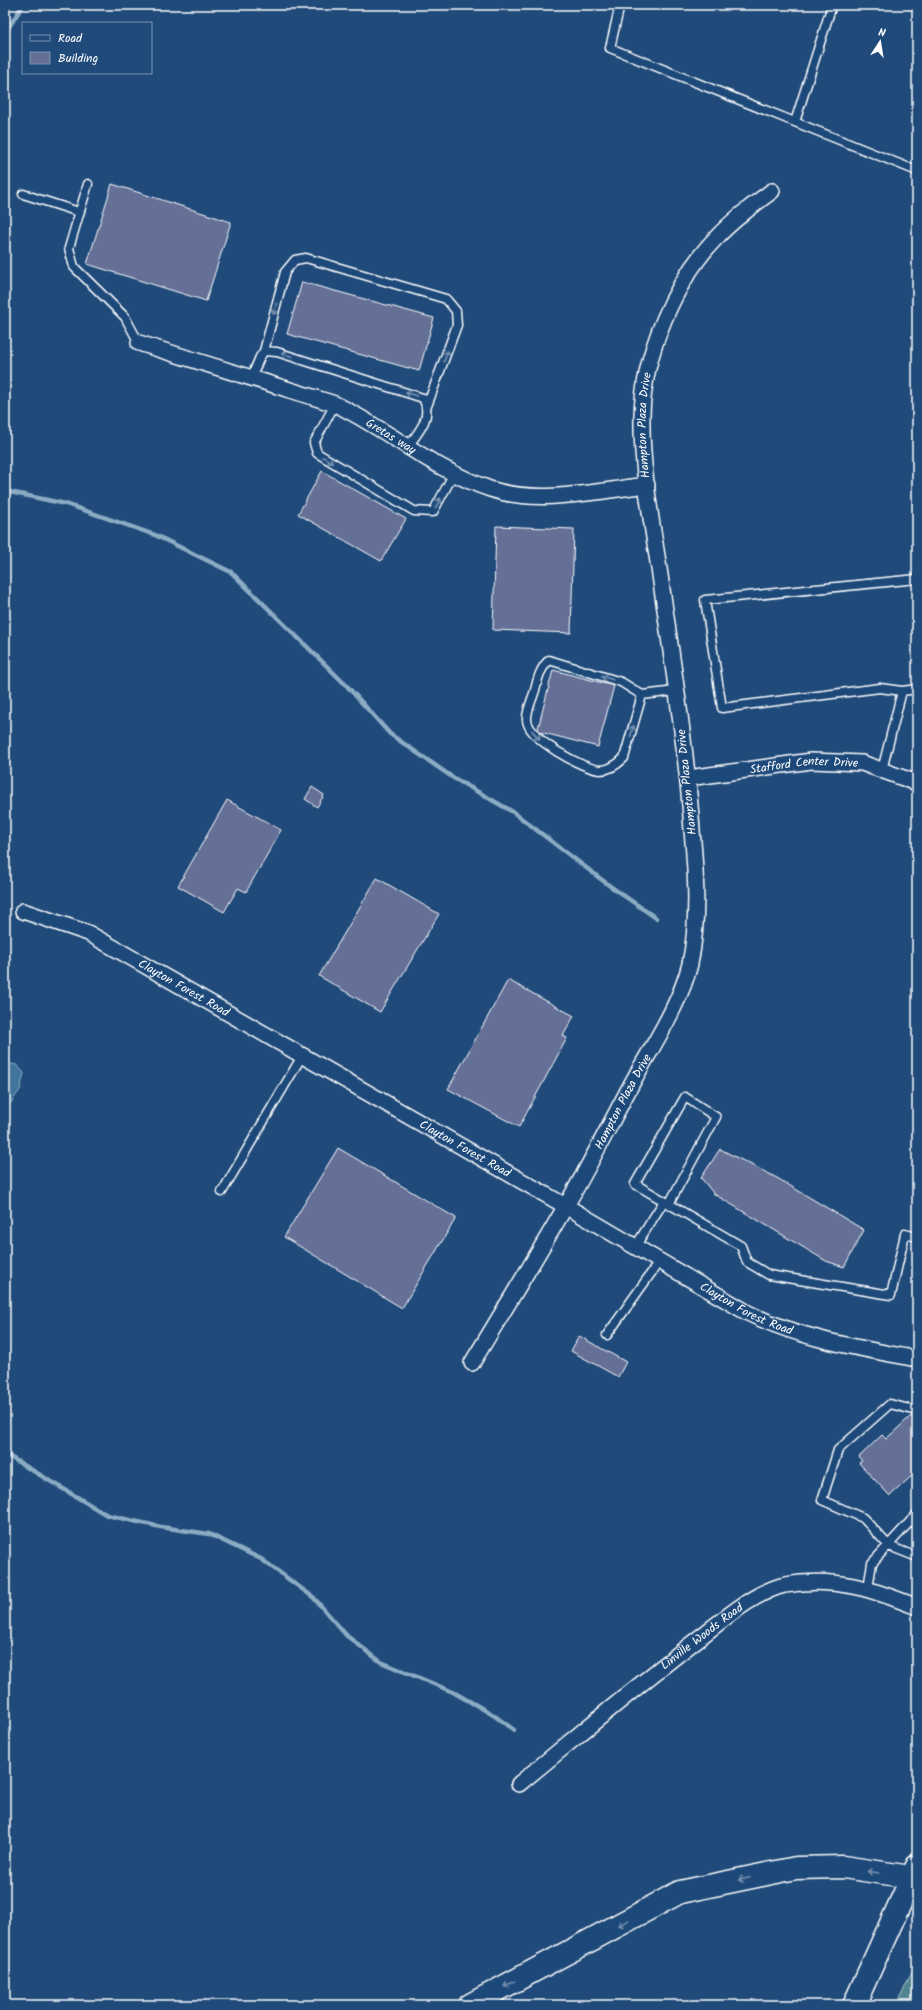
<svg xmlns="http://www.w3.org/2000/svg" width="922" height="2010" font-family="Kalam,sans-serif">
<rect width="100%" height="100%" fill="#1f4a7a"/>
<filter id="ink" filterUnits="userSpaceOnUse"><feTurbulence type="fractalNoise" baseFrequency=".025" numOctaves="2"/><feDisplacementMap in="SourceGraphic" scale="8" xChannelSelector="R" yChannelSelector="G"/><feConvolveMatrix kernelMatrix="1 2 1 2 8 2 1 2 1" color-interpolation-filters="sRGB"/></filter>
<g filter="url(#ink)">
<path fill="#508490" stroke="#a8c2c8" d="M 917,1961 L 917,2005 L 896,2005 Z"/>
<path fill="#40759d" stroke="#8cacc4" d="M 5,1063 L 17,1065 L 24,1073 L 20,1090 L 5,1111 Z"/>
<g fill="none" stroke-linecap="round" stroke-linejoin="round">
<path stroke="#8cacc4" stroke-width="4.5" d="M 5,33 L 23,5
M 5,491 L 66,504 L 155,535 L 231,572 L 347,686 L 390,734 L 452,777 L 513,812 L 610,886 L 656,918
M 5,1454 L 107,1515 L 161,1527 L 209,1534 L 261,1559 L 313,1597 L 347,1636 L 381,1662 L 453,1692 L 492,1714 L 514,1730"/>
</g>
<path fill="#656f97" stroke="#fff" d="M 112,184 L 231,222 L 206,301 L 87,264 Z
M 302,282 L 434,318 L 419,371 L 287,334 Z
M 322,471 L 406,519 L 381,561 L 298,514 Z
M 496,526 L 574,529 L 571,633 L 493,630 Z
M 553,670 L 614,686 L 598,747 L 540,732 L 538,728 Z
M 312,787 L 324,795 L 317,807 L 305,799 Z
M 227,800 L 281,830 L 246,892 L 238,888 L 224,912 L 178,886 Z
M 377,878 L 439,914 L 380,1012 L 319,976 Z
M 508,980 L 574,1016 L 563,1036 L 567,1038 L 519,1127 L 448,1089 Z
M 338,1148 L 456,1218 L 402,1308 L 284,1237 Z
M 720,1149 L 777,1178 L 864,1230 L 844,1267 L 826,1261 L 714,1194 L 701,1178 Z
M 579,1336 L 626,1362 L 618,1377 L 571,1351 Z
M 911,1416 L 917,1422 L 917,1471 L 890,1496 L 859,1463 L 862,1461 L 859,1457 L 882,1435 L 886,1439 Z"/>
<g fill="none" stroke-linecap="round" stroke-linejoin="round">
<g stroke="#fff" stroke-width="11">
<path id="service" d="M 620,5 L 610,48 L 917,171
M 795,122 L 832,5
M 88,184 L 69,248 L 74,267 L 125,317 L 139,343
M 23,194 L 79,212
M 264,351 L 285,272 L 295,260 L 306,258 L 446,299 L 456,311 L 457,325 L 427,406
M 251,378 L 260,357 L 264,351 L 277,352 L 423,398 C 433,416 419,432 408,446
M 335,404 L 314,443 L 317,453 L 414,511 L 433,512 L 454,473
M 902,691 L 880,688 L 722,708 L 705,600 L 917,579
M 642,695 L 624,758 C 618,764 610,770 600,770 C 583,769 528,739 527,720 C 526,711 533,698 535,690 C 538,678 540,669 549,660 L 621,682 L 642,695 L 676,691
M 882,770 L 902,691 L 917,689
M 222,1192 L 302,1056
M 669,1204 L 716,1117 L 685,1097 L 635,1184 L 741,1246 L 747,1262 L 769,1275 L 891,1295 L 905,1234 L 917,1237
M 635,1247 L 664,1201
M 607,1335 L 659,1262
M 917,1411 L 890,1404 L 838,1450 L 822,1500 L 863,1518 L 889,1546 L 917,1557
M 868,1588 L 872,1563 L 917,1514"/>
</g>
<g stroke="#fff" stroke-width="18">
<g id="minor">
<path id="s1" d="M 139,343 L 335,404 C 387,429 434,470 490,489 C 537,505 598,491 647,485"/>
<path id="s2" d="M 688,778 L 811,761 L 862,763 L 917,783"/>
<path id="s3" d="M 23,911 L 88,933 L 576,1212 L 748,1313 C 801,1339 859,1348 917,1359"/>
<path id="s4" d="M 472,1363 C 503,1312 534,1261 564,1209 C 588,1169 609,1126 631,1085 C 651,1048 680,1005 690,964 C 699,920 696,874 692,830 C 686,744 672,660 660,575 C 652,522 641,469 642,416 C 643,355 675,279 718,236 C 734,219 753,205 772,191"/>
<path id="s5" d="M 519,1784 C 580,1734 640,1683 703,1635 C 725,1618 757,1591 785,1585 C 835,1576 872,1589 917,1607"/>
</g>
</g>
<g stroke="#fff" stroke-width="25">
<path id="primary" d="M 854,2005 L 917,1866"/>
</g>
<g stroke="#fff" stroke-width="25">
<path id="motorway" d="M 470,2005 L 680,1892 L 796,1868 L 843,1867 L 911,1877 L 917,1879"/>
</g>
<use href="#service" stroke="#1f4a7a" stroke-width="8"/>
<use href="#minor" stroke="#1f4a7a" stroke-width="15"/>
<use href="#primary" stroke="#1f4a7a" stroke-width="22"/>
<use href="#motorway" stroke="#1f4a7a" stroke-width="22"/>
</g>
<defs><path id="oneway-shaft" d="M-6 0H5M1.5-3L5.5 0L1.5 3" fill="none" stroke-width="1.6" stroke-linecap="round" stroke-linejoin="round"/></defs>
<g stroke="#7992af">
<use href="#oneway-shaft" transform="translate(275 309) rotate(105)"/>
<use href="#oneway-shaft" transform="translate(287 355) rotate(-163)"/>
<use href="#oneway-shaft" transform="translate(446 356) rotate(-70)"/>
<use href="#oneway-shaft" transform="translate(411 394) rotate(-161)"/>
<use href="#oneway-shaft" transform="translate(328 460) rotate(32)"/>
<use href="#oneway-shaft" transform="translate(438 503) rotate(-63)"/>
<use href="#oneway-shaft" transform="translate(607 678) rotate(-163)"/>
<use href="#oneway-shaft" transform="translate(632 731) rotate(-74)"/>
<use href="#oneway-shaft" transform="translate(536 735) rotate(47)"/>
<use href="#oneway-shaft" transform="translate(873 1872) rotate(-171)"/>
<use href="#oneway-shaft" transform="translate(744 1879) rotate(168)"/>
<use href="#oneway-shaft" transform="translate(623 1923) rotate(152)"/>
<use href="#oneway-shaft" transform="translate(509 1984) rotate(152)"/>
</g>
</g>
<g text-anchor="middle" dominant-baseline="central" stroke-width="3" stroke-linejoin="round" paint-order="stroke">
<g font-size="12" fill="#fff" stroke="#1f4a7a">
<text stroke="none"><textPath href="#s4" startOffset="998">Hampton Plaza Drive</textPath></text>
<text stroke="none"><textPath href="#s1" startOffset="270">Gretas way</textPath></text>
<text stroke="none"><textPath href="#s2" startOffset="117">Stafford Center Drive</textPath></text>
<text transform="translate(687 782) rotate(-96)">Hampton Plaza Drive</text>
<text stroke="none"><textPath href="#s3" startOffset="179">Clayton Forest Road</textPath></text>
<text stroke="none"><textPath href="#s4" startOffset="302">Hampton Plaza Drive</textPath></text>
<text stroke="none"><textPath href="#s3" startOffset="503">Clayton Forest Road</textPath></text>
<text stroke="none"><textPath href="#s3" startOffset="827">Clayton Forest Road</textPath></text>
<text stroke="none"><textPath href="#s5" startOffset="235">Linville Woods Road</textPath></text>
</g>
</g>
<rect width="922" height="2010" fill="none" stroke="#1f4a7a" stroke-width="20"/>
<rect x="10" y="10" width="902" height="1990" fill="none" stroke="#fff" stroke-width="1.5" filter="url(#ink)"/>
<rect x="22" y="22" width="130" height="52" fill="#1f4a7a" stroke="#7992af"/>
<rect x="30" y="35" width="20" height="6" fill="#1f4a7a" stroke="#7992af"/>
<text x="58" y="42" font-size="12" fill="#ffffff">Road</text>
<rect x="30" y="52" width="20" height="12" fill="#656f97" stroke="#7992af"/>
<text x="58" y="62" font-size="12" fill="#ffffff">Building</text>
<g transform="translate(880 42) rotate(12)" stroke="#1f4a7a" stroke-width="3" paint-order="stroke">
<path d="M0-3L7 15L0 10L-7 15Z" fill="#ffffff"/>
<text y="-6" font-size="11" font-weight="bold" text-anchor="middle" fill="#ffffff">N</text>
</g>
</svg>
